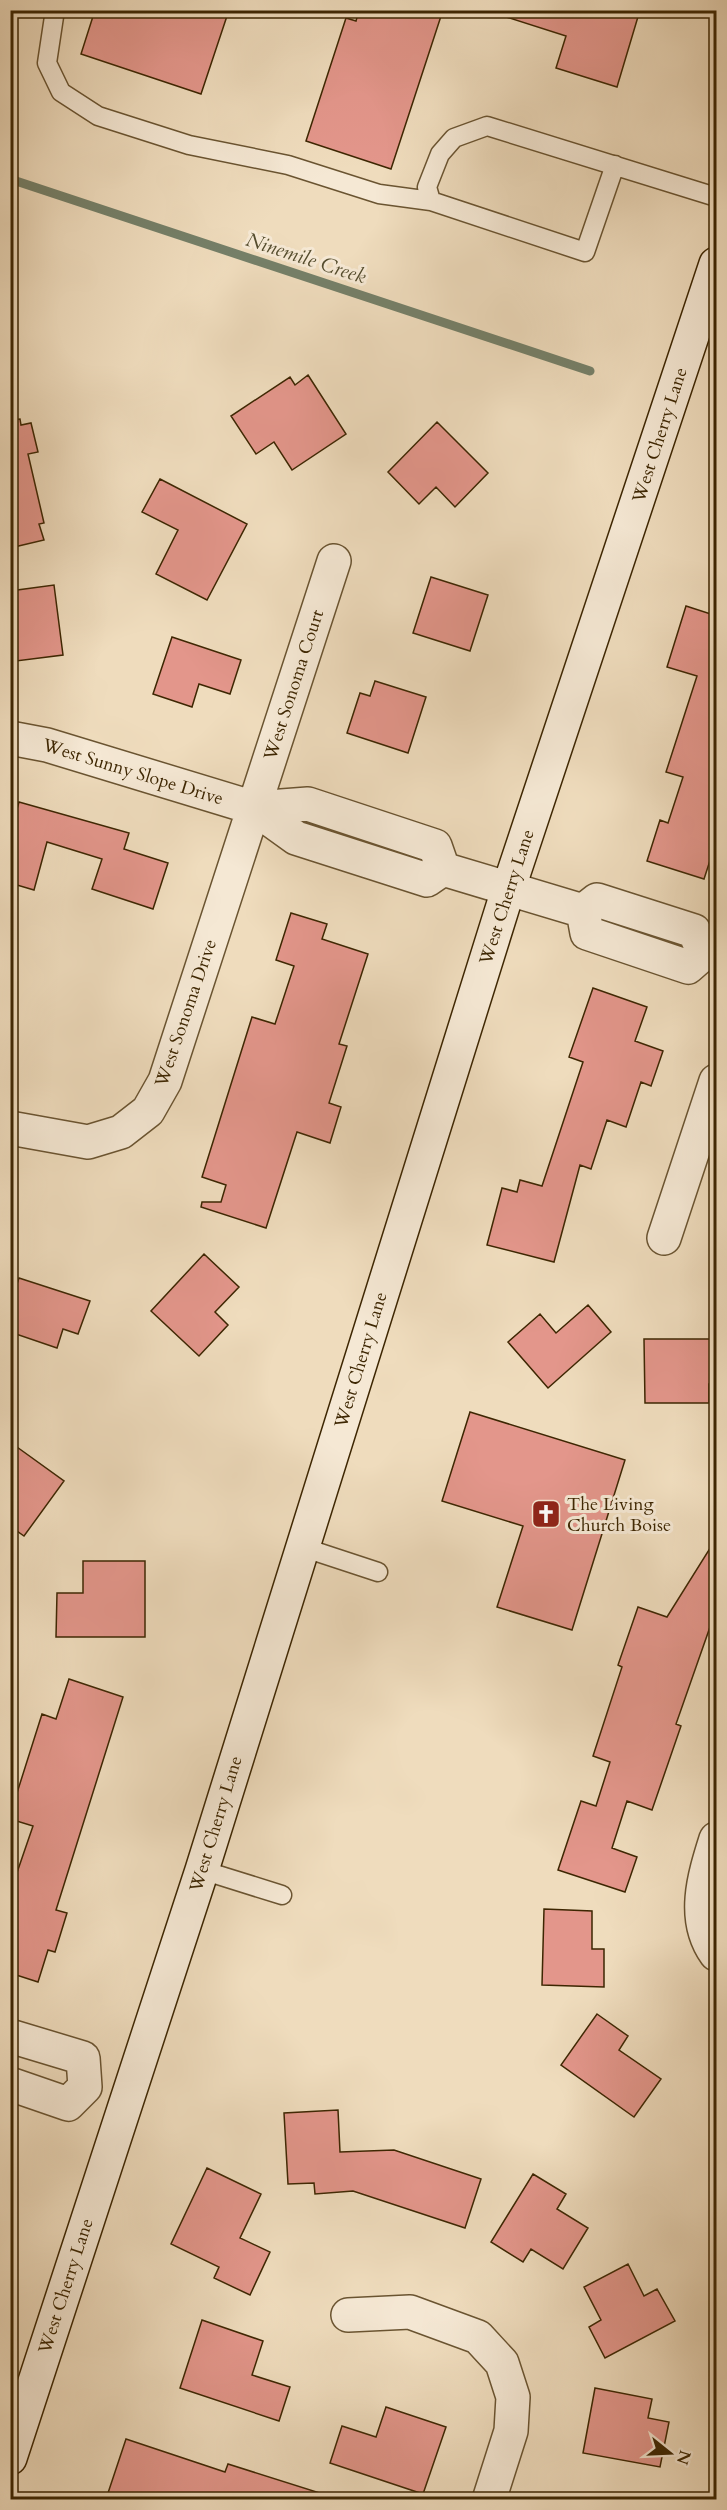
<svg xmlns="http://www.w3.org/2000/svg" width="727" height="2510" font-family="Cardo,serif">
<rect width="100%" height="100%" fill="#efdcbd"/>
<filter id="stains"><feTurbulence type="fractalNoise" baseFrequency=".00333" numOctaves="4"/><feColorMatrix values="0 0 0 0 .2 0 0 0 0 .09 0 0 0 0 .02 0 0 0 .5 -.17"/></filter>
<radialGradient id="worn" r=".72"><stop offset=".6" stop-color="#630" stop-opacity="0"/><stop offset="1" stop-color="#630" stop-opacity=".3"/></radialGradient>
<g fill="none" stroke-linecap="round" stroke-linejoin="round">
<path stroke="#758069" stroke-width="9" d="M 10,179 L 590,371"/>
</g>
<path fill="#e3968b" stroke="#3d2602" stroke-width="1.5" d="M 95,10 L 229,10 L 201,94 L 81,54 Z
M 359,10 L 443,10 L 391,169 L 306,141 L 346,18 L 356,21 Z
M 504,10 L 640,10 L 617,87 L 556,68 L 566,36 L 503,16 Z
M 308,375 L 346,434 L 292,470 L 274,442 L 256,454 L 231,416 L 290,377 L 295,385 Z
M 20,419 L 21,425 L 31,423 L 38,452 L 28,454 L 44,523 L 39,524 L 44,540 L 10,548 L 10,420 Z
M 437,422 L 488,473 L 455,507 L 436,487 L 419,504 L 388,472 Z
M 160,479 L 247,524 L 207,600 L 156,574 L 178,530 L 142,512 Z
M 431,577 L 488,595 L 470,651 L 413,633 Z
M 54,585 L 63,655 L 16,661 L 10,618 L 10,591 Z
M 686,606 L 717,616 L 717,839 L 704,879 L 647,861 L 660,820 L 668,823 L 683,777 L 666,772 L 697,676 L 667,667 Z
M 172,637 L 241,660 L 230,694 L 199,684 L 192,707 L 153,694 Z
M 375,681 L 426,697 L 408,753 L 347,733 L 360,693 L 370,696 Z
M 19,802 L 129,833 L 124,849 L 168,863 L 153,909 L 92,889 L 102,859 L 47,842 L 34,890 L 10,883 L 10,834 Z
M 291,913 L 327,924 L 322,939 L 368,954 L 339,1044 L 347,1046 L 329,1103 L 341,1107 L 330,1143 L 297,1132 L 266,1228 L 201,1207 L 202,1202 L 221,1202 L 226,1185 L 202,1177 L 252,1017 L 275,1024 L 294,966 L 276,960 Z
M 593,988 L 647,1007 L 635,1041 L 663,1051 L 651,1086 L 641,1082 L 626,1127 L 607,1120 L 591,1169 L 580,1165 L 554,1262 L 487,1245 L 502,1188 L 517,1192 L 520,1180 L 542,1186 L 583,1062 L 569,1057 Z
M 204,1254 L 239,1287 L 215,1312 L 228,1325 L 199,1356 L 151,1311 Z
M 19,1278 L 90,1301 L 78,1334 L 63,1329 L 57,1348 L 10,1332 L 10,1305 Z
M 588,1305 L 611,1332 L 548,1388 L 508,1342 L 540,1314 L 556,1333 Z
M 644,1339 L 717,1339 L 717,1384 L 709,1384 L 709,1403 L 645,1403 Z
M 470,1412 L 625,1460 L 572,1630 L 497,1607 L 523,1526 L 442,1501 Z
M 10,1442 L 64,1481 L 24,1536 L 10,1526 Z
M 717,1537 L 717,1607 L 676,1724 L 681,1726 L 652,1810 L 627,1801 L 612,1848 L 637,1857 L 625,1892 L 558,1870 L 581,1801 L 596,1806 L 610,1762 L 593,1756 L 622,1667 L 618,1665 L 638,1607 L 667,1617 Z
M 83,1561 L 145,1561 L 145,1637 L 56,1637 L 57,1593 L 83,1593 Z
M 69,1679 L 123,1697 L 56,1910 L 67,1913 L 55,1952 L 48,1950 L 38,1982 L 10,1973 L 10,1893 L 33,1826 L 10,1819 L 10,1815 L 42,1714 L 56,1719 Z
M 544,1909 L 592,1911 L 592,1949 L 604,1949 L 604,1987 L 542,1985 Z
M 597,2014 L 628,2036 L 619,2050 L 661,2079 L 634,2117 L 561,2065 Z
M 338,2110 L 340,2152 L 394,2150 L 481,2179 L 465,2228 L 353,2191 L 315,2194 L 314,2183 L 288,2184 L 284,2113 Z
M 207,2168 L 261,2194 L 240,2238 L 270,2252 L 250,2295 L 214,2278 L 219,2267 L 171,2244 Z
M 533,2174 L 566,2194 L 557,2209 L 588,2228 L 563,2269 L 531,2249 L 523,2262 L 491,2242 Z
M 628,2264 L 644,2296 L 657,2289 L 675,2321 L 605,2358 L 589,2327 L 601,2320 L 584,2287 Z
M 202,2320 L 263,2341 L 252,2375 L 290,2387 L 279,2421 L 180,2388 Z
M 595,2388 L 652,2399 L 648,2418 L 669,2422 L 660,2467 L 583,2453 Z
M 386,2407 L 446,2427 L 423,2494 L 330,2463 L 342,2426 L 376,2437 Z
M 126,2439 L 225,2472 L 228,2464 L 323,2494 L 323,2499 L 106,2499 Z"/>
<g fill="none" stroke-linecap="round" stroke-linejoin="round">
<g stroke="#6a5431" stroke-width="21">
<path id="service" d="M 55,10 L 47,63 L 61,92 L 98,116 L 189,145 L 288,165 L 379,194 L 431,201
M 615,165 L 585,252 L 431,201 L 427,187 L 440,154 L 454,138 L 487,126 L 716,197
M 302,1547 L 378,1572
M 202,1870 L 282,1895"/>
</g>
<g stroke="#6a5431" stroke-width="36">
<path id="minor" d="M 10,738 L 47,745 L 254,808 L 296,838 L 427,880 L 443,869 L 435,846 L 308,804 L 254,808
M 443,869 L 583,911
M 597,900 L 694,931 L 704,953 L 688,967 L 587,933 L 583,911 Z
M 10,1128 L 88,1142 L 121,1132 L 148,1111 L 165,1081 L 334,561
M 664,1238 L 716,1081
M 716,1839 C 704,1877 691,1919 716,1954
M 10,2036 L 83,2058 L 85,2087 L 68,2104 L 10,2084
M 348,2315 L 410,2312 L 478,2337 L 502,2363 L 513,2397 L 511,2431 L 489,2500"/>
</g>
<g stroke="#3d2602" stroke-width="36">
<path id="secondary" d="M 10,2458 L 202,1870 L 508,890 L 716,264"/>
</g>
<use href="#service" stroke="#f5e8d4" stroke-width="18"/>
<use href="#minor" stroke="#f5e8d4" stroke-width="33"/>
<use href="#secondary" stroke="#f5e8d4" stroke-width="33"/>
</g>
<defs>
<g id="church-square" transform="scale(1.5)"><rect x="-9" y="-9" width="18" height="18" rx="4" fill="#8f2418" stroke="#f5e8d4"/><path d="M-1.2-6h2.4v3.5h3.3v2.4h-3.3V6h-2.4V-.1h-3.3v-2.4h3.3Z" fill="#fff"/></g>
</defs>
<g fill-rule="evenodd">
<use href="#church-square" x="546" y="1514"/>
</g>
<g text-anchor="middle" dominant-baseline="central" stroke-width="6" stroke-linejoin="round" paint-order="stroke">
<g font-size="18" fill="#3d2602" stroke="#f5e8d4">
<text transform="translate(660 435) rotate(-72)">West Cherry Lane</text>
<text transform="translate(294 685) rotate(-72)">West Sonoma Court</text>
<text transform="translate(133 772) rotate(17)">West Sunny Slope Drive</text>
<text transform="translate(507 897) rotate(-72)">West Cherry Lane</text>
<text transform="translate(186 1013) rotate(-71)">West Sonoma Drive</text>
<text transform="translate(361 1360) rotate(-73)">West Cherry Lane</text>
<text transform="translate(216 1824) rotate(-73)">West Cherry Lane</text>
<text transform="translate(66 2286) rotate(-72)">West Cherry Lane</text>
</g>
<g font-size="18" fill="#3d2602" stroke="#f5e8d4" text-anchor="start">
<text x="567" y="1504">The Living<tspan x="567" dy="21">Church Boise</tspan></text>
</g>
<g font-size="20" font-style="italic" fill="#544c2d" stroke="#f5e8d4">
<text transform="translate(306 258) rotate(18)">Ninemile Creek</text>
</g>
</g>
<rect width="727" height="2510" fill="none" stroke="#efdcbd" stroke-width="36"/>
<rect x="12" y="12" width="703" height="2486" fill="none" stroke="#3d2602" stroke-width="3"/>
<rect x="18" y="18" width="691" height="2474" fill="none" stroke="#3d2602" stroke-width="1.5"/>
<g transform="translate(670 2453) rotate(108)" stroke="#f5e8d4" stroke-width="4.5" paint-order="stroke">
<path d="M0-4.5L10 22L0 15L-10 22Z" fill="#3d2602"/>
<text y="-9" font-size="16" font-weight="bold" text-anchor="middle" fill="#3d2602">N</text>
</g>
<rect width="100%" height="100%" filter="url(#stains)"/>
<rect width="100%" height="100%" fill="url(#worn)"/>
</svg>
